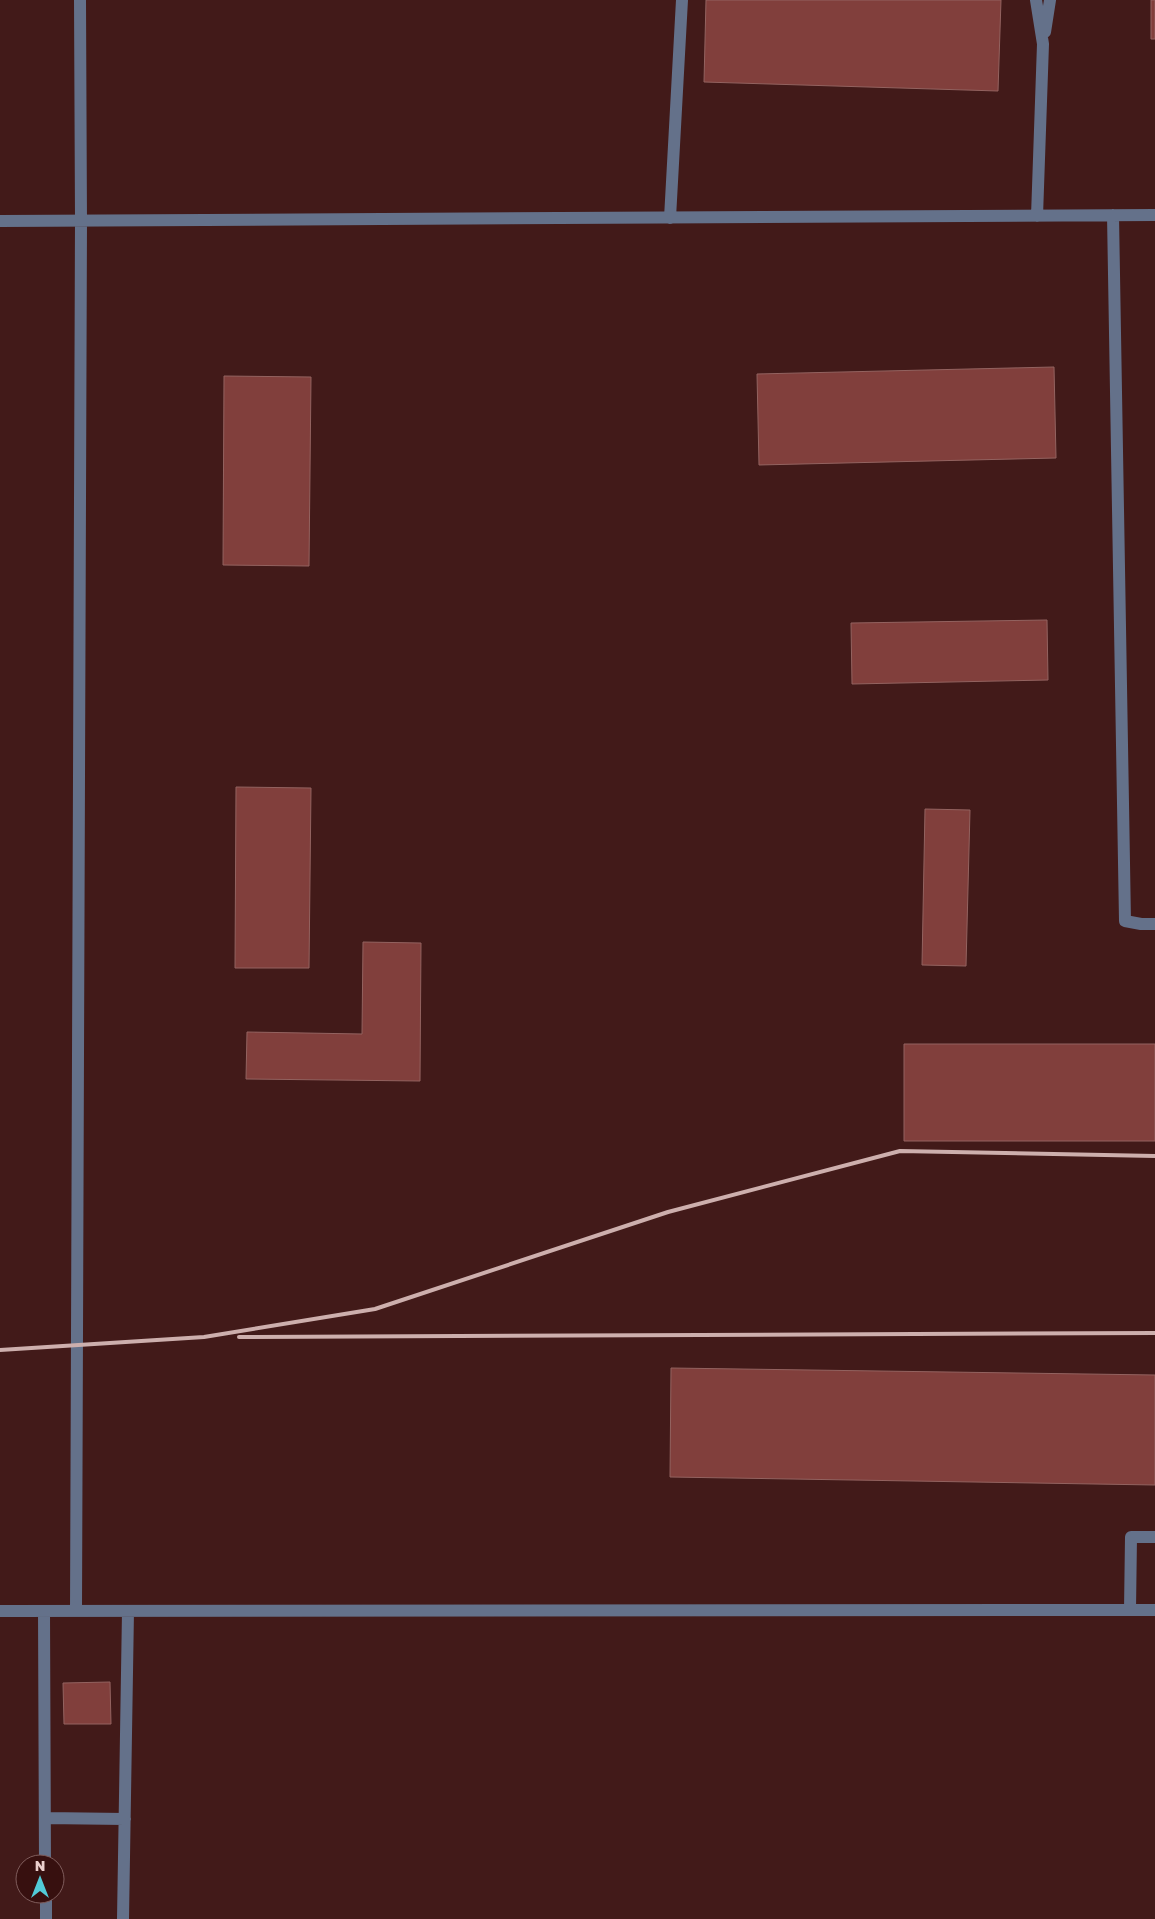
<svg xmlns="http://www.w3.org/2000/svg" width="1155" height="1919" font-family="'Golos Text',sans-serif">
<rect width="100%" height="100%" fill="#421a19"/>
<path fill="#813f3c" stroke="#936360" d="M 706,0 L 1001,0 L 998,91 L 704,82 Z
M 1151,0 L 1155,0 L 1155,39 L 1151,39 Z
M 1054,367 L 1056,458 L 759,465 L 757,374 Z
M 224,376 L 311,377 L 309,566 L 223,565 Z
M 1047,620 L 1048,680 L 852,684 L 851,623 Z
M 236,787 L 311,788 L 309,968 L 235,968 Z
M 925,809 L 970,810 L 966,966 L 922,965 Z
M 363,942 L 421,943 L 420,1081 L 246,1079 L 247,1032 L 362,1034 Z
M 904,1044 L 1155,1044 L 1155,1141 L 904,1141 Z
M 671,1368 L 1155,1375 L 1155,1485 L 670,1477 Z
M 110,1682 L 111,1724 L 64,1724 L 63,1683 Z"/>
<g fill="none" stroke-linecap="round" stroke-linejoin="round">
<path stroke="#64718a" stroke-width="12" d="M 1036,0 L 1043,44 L 1037,216
M 1045,32 L 1050,0
M 1113,215 L 1125,921 L 1141,924 L 1155,924
M 670,218 L 682,0
M 0,221 L 1155,215
M 1130,1610 L 1131,1537 L 1155,1537
M 0,1611 L 1155,1610
M 44,1611 L 45,1864
M 76,1611 L 81,221 L 80,0
M 45,1818 L 125,1819
M 46,1894 L 46,1919
M 123,1919 L 128,1611"/>
<path stroke="#cdafad" stroke-width="4" d="M 239,1337 L 1155,1333
M 0,1350 L 204,1337 L 375,1309 L 668,1212 L 900,1151 L 1155,1156"/>
</g>
<g transform="translate(40 1879)"><circle r="24" fill="#37100f" stroke="#7f5c5b"/>
<path d="M0-4L9 19L0 12L-9 19Z" fill="#52cbd7"/>
<text y="-8" font-size="14" font-weight="bold" text-anchor="middle" fill="#ebcfcd">N</text>
</g>
</svg>
